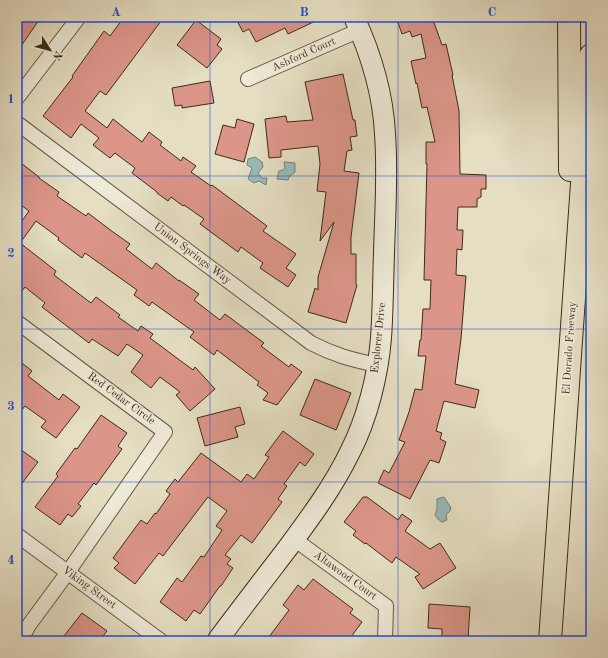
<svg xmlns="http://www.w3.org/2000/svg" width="608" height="658" font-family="'Old Standard TT',serif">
<rect width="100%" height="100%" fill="#e5dec3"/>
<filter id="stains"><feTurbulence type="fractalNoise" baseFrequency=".005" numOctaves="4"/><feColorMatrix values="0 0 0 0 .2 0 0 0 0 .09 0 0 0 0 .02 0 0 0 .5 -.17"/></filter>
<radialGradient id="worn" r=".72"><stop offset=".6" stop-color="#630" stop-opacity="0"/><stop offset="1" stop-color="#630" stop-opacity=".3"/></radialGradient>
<path fill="#98bbbb" stroke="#748179" d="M 255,157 L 262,162 L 263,167 L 258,173 L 262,178 L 267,178 L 266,185 L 259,181 L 254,183 L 248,179 L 252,168 L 247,165 L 248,159 Z
M 284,162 L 295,163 L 295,172 L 289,177 L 288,180 L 277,179 L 279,171 L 283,170 L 285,168 Z
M 444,497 L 451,508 L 450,511 L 446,515 L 447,520 L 442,522 L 438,519 L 435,515 L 437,509 L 437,499 Z"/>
<path fill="#dc9689" stroke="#3e2b16" d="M 17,17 L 41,17 L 17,52 Z
M 124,17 L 164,17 L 106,95 L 100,91 L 85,111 L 107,128 L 113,119 L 142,142 L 149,132 L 162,142 L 160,145 L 181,161 L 183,157 L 196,166 L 191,172 L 211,186 L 212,185 L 267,226 L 263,231 L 296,254 L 286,268 L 296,275 L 288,287 L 260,268 L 263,263 L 241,247 L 238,252 L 200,224 L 204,219 L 184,205 L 183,206 L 171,197 L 168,201 L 157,193 L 157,192 L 132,173 L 135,168 L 115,153 L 110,158 L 93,145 L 99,138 L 81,124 L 71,138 L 43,116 L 73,77 L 72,76 L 104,31 L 110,36 Z
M 235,17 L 324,17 L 288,34 L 285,28 L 256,42 L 249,29 L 243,32 Z
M 396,17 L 432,17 L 442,45 L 446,44 L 453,75 L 452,75 L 459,111 L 460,174 L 486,175 L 486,189 L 481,189 L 481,197 L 477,199 L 477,207 L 458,207 L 457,230 L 463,230 L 462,250 L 457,249 L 456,275 L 466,276 L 461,339 L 455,384 L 479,390 L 475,408 L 444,401 L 436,431 L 442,433 L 440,439 L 446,442 L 439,463 L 430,460 L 410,499 L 378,483 L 384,470 L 389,473 L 405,442 L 399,440 L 409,412 L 415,389 L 422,390 L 426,356 L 418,356 L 420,340 L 421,340 L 423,309 L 430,309 L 431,280 L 424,280 L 427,164 L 426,164 L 426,142 L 435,142 L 427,107 L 422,108 L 417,83 L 416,84 L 411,61 L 426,58 L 421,34 L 412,37 L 410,31 L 402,34 Z
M 196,20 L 221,39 L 217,45 L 222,49 L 207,68 L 177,45 Z
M 343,74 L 353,120 L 355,120 L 357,136 L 350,137 L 352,150 L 347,151 L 344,171 L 359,173 L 351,237 L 351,254 L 356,254 L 356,284 L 357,285 L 346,323 L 308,312 L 315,288 L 318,290 L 318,277 L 334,222 L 320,241 L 326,192 L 317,191 L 320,164 L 318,146 L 281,150 L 281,157 L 269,158 L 265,119 L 286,116 L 287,122 L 313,120 L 305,82 Z
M 210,81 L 214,103 L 182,108 L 182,105 L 175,106 L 172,88 Z
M 237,119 L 254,124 L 244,162 L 215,154 L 223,125 L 235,128 Z
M 17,160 L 39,177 L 39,178 L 59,192 L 57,196 L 86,216 L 88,213 L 113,232 L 130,244 L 126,249 L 152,269 L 156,263 L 179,281 L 179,280 L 199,294 L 194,300 L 220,320 L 225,314 L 264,343 L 261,346 L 289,367 L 291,364 L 302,372 L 277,405 L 263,400 L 268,393 L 257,385 L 259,382 L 217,350 L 214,355 L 190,337 L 194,332 L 152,302 L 149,306 L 134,295 L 137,290 L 85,253 L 82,258 L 58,240 L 59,238 L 36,221 L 20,243 L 56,271 L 54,275 L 91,303 L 96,297 L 120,315 L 118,317 L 138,331 L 141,326 L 153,334 L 150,338 L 193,370 L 195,367 L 215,389 L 190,411 L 176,395 L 180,392 L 160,377 L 151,388 L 131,372 L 143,355 L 127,344 L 118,356 L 92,339 L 89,343 L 42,307 L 45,303 L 25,287 L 17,298 L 17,228 L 29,211 L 17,202 Z
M 17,359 L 32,371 L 28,376 L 59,400 L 63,394 L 80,407 L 56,438 L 41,427 L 46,421 L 25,406 L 17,416 Z
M 315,379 L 351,393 L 336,430 L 300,415 Z
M 240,407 L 245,424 L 235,427 L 238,437 L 205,446 L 197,418 Z
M 101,415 L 127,433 L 118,446 L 122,449 L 96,485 L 94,483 L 78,504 L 81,506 L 72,517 L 68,514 L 60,525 L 35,507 L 58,476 L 56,474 L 75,448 L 77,449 Z
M 283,431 L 314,454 L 305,466 L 300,462 L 284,484 L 287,486 L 278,499 L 282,502 L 252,543 L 241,535 L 225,555 L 231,559 L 227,564 L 233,568 L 221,586 L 220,586 L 200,614 L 194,610 L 186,621 L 160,602 L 177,578 L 182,582 L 201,556 L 204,557 L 222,530 L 216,526 L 227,511 L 208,497 L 163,556 L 159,553 L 135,584 L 114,568 L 119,563 L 113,558 L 141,520 L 147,524 L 155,513 L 156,514 L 170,494 L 166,491 L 175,479 L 178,482 L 201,453 L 241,482 L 247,474 L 254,479 L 269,457 L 265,455 Z
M 17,447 L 38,462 L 17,490 Z
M 363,497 L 367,497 L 398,520 L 402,514 L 412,521 L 405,531 L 430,549 L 440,543 L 456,568 L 423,589 L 415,577 L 420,574 L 396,557 L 392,563 L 366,543 L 365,544 L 353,535 L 356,531 L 344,522 Z
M 313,579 L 353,609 L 350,613 L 362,622 L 348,641 L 266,641 L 289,610 L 283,605 L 298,585 L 304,590 Z
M 429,604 L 470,607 L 468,639 L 442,638 L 442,629 L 428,628 Z
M 82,613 L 107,631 L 99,641 L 60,641 Z"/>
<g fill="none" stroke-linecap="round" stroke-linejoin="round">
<g stroke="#685841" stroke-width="16">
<path id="street" d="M 248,79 L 360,30
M 17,98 L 79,17
M 17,123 L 311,343 C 334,355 352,360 378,365
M 17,322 L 165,432 L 68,572 L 29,625 L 20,641
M 17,535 L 161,641
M 294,539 L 386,606 L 385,641"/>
</g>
<g stroke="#3e2b16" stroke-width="22">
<path id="secondary" d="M 217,641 C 240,610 264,579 287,549 C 310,518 333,487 350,452 C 367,419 378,376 381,338 C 383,310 383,282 384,253 C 385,214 388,174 385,134 C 383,94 371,54 354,17"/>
</g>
<g stroke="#3e2b16" stroke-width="24">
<path id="highway" d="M 569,17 L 570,170
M 550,641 L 591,55"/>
</g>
<use href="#street" stroke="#eeead8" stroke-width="14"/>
<use href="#secondary" stroke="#eeead8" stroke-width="20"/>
<use href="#highway" stroke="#e5dec3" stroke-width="22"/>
</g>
<path fill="none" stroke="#1d4ed8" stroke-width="1" stroke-opacity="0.55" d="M 210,17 L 210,641M 398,17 L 398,641M 17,176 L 591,176M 17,329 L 591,329M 17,482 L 591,482"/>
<g text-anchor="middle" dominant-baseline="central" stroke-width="3" stroke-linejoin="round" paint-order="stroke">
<g font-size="11" fill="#3e2b16" stroke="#eeead8">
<text transform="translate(304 55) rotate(-24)">Ashford Court</text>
<text transform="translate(192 254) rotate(37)">Union Springs Way</text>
<text transform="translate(379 338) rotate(-84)">Explorer Drive</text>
<text transform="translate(570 348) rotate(-86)">El Dorado Freeway</text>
<text transform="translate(121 399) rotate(36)">Red Cedar Circle</text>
<text transform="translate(345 576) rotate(36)">Altawood Court</text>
<text transform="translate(89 588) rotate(36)">Viking Street</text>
</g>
</g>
<rect width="608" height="658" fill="none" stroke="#e5dec3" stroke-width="44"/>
<g transform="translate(50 50) rotate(126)" stroke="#eeead8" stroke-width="3" paint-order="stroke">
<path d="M0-3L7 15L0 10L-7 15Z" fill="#3e2b16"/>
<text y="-6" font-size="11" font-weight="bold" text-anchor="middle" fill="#3e2b16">N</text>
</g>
<rect x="22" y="22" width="564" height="614" fill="none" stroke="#1d4ed8" stroke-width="1.5"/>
<g font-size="13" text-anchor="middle" font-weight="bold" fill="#1d4ed8">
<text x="116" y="16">A</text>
<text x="304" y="16">B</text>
<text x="492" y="16">C</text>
<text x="11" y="103">1</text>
<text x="11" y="257">2</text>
<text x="11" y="410">3</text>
<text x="11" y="564">4</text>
</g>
<rect width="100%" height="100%" filter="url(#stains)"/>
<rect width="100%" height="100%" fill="url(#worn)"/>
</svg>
